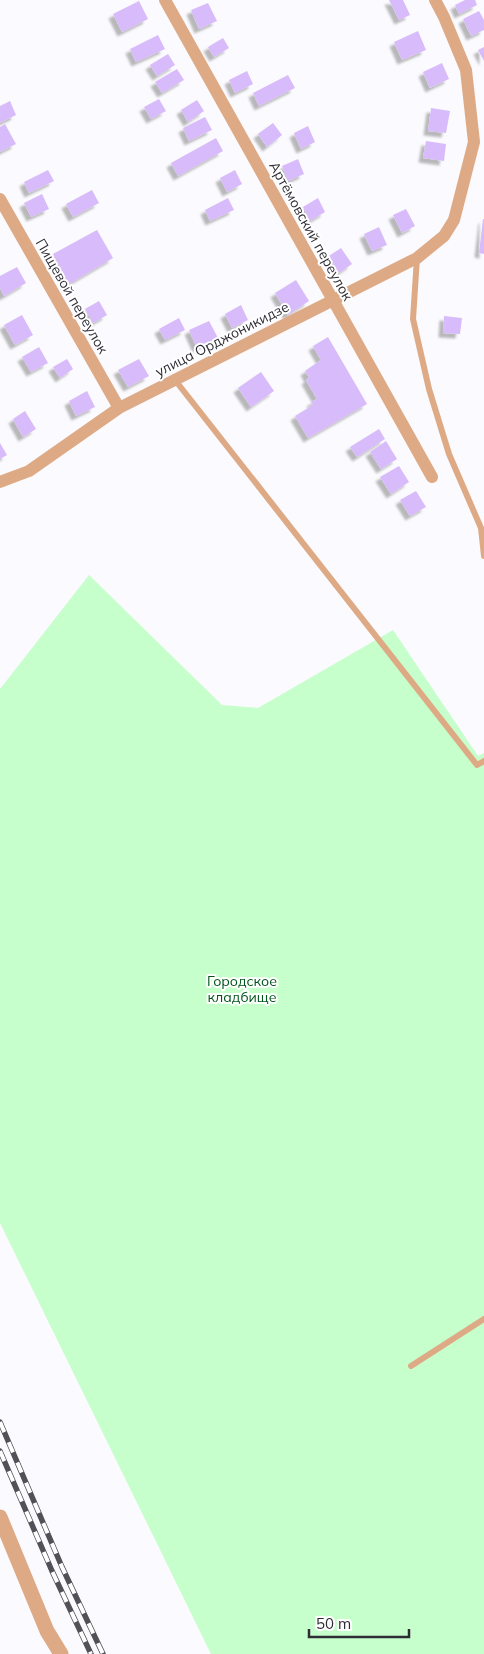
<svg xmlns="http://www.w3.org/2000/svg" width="484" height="1654" font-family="Mulish,sans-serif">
<defs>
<filter id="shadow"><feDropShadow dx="-4.5" dy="4.5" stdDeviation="1" flood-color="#0004"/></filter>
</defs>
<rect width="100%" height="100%" fill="#fbfafe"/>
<path fill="#c6ffcb" d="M 89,575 L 222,705 L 258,708 L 393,630 L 478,756 L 484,753 L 484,1654 L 211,1654 L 0,1223 L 0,689 Z"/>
<path fill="#d8bbfa" filter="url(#shadow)" d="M 389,0 L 403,0 L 410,15 L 399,20 Z
M 465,0 L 475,0 L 477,5 L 459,14 L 455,5 Z
M 139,1 L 148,19 L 122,32 L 113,14 Z
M 208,3 L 217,21 L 199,29 L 191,10 Z
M 479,11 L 484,20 L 484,30 L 471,36 L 463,19 Z
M 418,31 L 426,50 L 402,60 L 394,42 Z
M 158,35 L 165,49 L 136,62 L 130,49 Z
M 223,38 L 229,48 L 214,57 L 208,47 Z
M 484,47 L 484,61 L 478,50 Z
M 168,54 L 175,65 L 157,76 L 150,65 Z
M 442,63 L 449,79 L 430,88 L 423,72 Z
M 177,69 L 184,80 L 162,93 L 155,82 Z
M 247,71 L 253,84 L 235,93 L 229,80 Z
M 288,75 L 295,88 L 259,106 L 253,93 Z
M 159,99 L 166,111 L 151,119 L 144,107 Z
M 197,100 L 204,111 L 188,122 L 181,110 Z
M 10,101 L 16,115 L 0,123 L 0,106 Z
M 431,108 L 450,111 L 446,133 L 428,131 Z
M 205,117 L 212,130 L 189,141 L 183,128 Z
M 273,123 L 282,135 L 267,147 L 258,134 Z
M 5,124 L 16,144 L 0,152 L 0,127 Z
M 308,126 L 315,142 L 301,149 L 294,133 Z
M 216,138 L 223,151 L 178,176 L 171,163 Z
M 426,141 L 446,144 L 444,161 L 423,158 Z
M 298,159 L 304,174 L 288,181 L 282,166 Z
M 48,170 L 54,181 L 29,193 L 24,182 Z
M 235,170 L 242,184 L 227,192 L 220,178 Z
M 92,190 L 99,203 L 73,217 L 66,204 Z
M 42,194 L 49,209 L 31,217 L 24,203 Z
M 228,198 L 234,210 L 210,221 L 205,210 Z
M 318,198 L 325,212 L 310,221 L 303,207 Z
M 406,209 L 415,226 L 402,233 L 393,215 Z
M 483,219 L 484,219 L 484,254 L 479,253 Z
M 379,227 L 387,245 L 372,251 L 364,234 Z
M 97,230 L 113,258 L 69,284 L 53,254 Z
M 341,248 L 352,264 L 339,273 L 329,256 Z
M 17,267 L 26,283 L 4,296 L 0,288 L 0,276 Z
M 296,280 L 309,301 L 288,315 L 275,293 Z
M 99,301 L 107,315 L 93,323 L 85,309 Z
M 241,305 L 248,320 L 232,328 L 225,314 Z
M 22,315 L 33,335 L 15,345 L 4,325 Z
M 444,316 L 462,318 L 460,334 L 443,333 Z
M 179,318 L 185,330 L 165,340 L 159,329 Z
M 209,321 L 218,338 L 197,348 L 189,330 Z
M 328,337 L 367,404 L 308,438 L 295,416 L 313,405 L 311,402 L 317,399 L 306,380 L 309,378 L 305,371 L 321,360 L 313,346 Z
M 39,347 L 48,363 L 31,372 L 22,357 Z
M 67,359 L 73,369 L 60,378 L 53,367 Z
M 139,359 L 149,376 L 128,387 L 118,370 Z
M 261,372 L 274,391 L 251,407 L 238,388 Z
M 87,391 L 95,407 L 76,416 L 69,401 Z
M 25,411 L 36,429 L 23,437 L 13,419 Z
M 379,429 L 385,439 L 357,457 L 350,447 Z
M 386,441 L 397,459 L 381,469 L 370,452 Z
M 0,443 L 7,455 L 0,459 Z
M 399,466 L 409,482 L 391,494 L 380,477 Z
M 416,491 L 426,507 L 410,516 L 400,500 Z"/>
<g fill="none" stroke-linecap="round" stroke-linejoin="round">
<path stroke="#deaa85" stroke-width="6" d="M 417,258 L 413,319 L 429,389 L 449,454 L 481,528 L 484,556
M 175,380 L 477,765 L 484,761
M 411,1366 L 484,1319"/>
<path stroke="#deaa85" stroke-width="12" d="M 165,0 L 432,477
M 0,199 L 119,408
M 0,482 L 29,471 L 119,408 L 417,258 L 444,236 L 454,220 L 474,142 L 466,70 L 444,17 L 435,0"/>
<path stroke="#deaa85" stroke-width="15" d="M 0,1517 L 47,1631 L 61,1654"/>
<g stroke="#525158" stroke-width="5.5">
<path id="rail" d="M 0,1422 L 62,1567 L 103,1654
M 0,1451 L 52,1571 L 91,1654"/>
</g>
<use href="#rail" stroke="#fff" stroke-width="4" stroke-dasharray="11" stroke-linecap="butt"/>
</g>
<g text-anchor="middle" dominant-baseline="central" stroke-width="4" stroke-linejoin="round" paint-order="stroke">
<g font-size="14" fill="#2d2c34" stroke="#fff">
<text transform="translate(311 231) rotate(61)">Артёмовский переулок</text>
<text transform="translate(72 296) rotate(60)">Пищевой переулок</text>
<text transform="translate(222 339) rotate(-27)">улица Орджоникидзе</text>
</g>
<g font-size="14" fill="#00541b" stroke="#fff">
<text x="242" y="981">Городское<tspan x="242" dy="16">кладбище</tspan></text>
</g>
</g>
<path d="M309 1629v8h100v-8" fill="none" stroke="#2d2c34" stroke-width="2.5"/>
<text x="316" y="1629" font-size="15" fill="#2d2c34" stroke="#ffffff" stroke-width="4" paint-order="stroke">50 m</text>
</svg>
